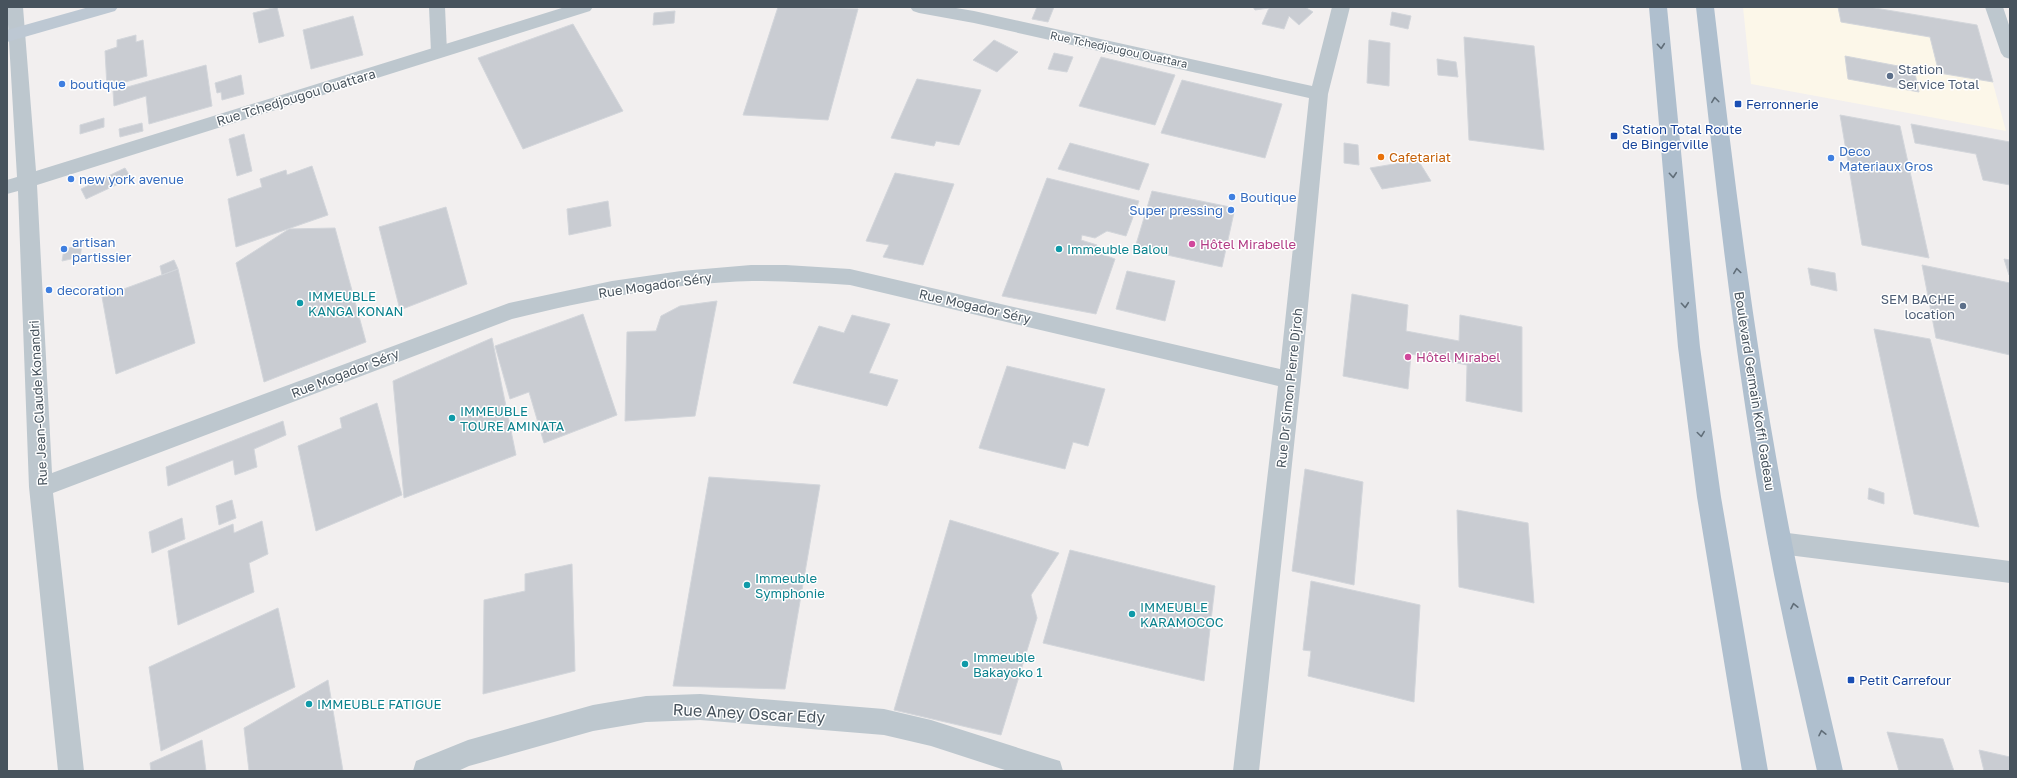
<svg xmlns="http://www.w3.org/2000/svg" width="2017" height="778" font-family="'Golos Text',sans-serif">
<rect width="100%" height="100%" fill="#f2efef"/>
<path fill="#fcf7e9" d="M 1743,7 L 1869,7 L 1977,25 L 2006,131 L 1751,84 Z"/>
<path fill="#c9ccd2" stroke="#d3d6db" d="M 277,7 L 284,36 L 259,43 L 253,13 Z
M 778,7 L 858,9 L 828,120 L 743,115 Z
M 1037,7 L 1054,7 L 1048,22 L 1032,19 Z
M 1253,7 L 1305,7 L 1313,12 L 1299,25 L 1289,16 L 1284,29 L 1262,24 L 1269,8 L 1255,10 Z
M 1838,7 L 1869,7 L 1977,25 L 1993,82 L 1939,73 L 1930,37 L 1841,22 Z
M 675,11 L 674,23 L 653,25 L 654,13 Z
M 1392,12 L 1411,16 L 1408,29 L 1390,25 Z
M 353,16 L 363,55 L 311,69 L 303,30 Z
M 573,24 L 623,111 L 523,149 L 478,58 Z
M 136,35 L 136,42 L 143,40 L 147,76 L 107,87 L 105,51 L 117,47 L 117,40 Z
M 1464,37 L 1534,46 L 1544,150 L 1469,140 Z
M 994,40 L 1018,52 L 997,72 L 973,60 Z
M 1369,40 L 1390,43 L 1389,86 L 1367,83 Z
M 1054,53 L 1073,57 L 1067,72 L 1048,69 Z
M 1845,56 L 1914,69 L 1919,92 L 1848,79 Z
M 1101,57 L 1175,75 L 1155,125 L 1079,106 Z
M 1437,59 L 1456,62 L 1458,77 L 1438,75 Z
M 206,65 L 212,106 L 149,124 L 146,96 L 114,106 L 113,91 Z
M 241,75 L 244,94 L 222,100 L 221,92 L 217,93 L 215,83 Z
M 917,79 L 981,90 L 959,145 L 936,141 L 934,146 L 891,138 Z
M 1182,80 L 1282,104 L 1265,158 L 1161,133 Z
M 1840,115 L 1900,126 L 1929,258 L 1862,245 Z
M 104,118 L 104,127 L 80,134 L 80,125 Z
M 142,123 L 143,131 L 120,137 L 119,129 Z
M 1911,124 L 2010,142 L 2010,185 L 1983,180 L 1976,154 L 1915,143 Z
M 244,134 L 252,171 L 237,176 L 229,139 Z
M 1070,143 L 1149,164 L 1139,190 L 1058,169 Z
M 1344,143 L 1358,145 L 1359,165 L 1344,163 Z
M 1418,160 L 1431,181 L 1382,189 L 1370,168 Z
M 312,166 L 328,215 L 236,247 L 228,199 L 262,187 L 260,179 L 286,170 L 287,175 Z
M 125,168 L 131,178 L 86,199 L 81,189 Z
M 895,173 L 954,184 L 923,265 L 883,257 L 889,245 L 866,241 Z
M 1047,178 L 1139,201 L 1126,236 L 1107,231 L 1095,238 L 1082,235 L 1081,240 L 1097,245 L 1097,252 L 1115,259 L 1096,314 L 1002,296 Z
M 1152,191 L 1235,208 L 1222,267 L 1135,248 Z
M 608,201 L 611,226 L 569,235 L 567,209 Z
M 446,207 L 467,284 L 400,310 L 379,227 Z
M 335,228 L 366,342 L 264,382 L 236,263 L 289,229 Z
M 82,245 L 80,257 L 62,261 L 64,249 Z
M 2004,259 L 2010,260 L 2010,275 L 2009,275 Z
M 174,260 L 178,269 L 162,275 L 160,266 Z
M 1922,265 L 2010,283 L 2010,355 L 1936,338 Z
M 1808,268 L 1835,273 L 1837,291 L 1811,285 Z
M 178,269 L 195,343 L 116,374 L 102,297 Z
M 1127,271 L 1175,281 L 1165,321 L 1116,309 Z
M 1352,294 L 1408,305 L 1406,331 L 1459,341 L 1460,315 L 1522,327 L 1522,412 L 1466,401 L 1467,365 L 1411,354 L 1408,389 L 1343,376 Z
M 717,301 L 695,416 L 625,421 L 627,332 L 656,331 L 661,316 L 680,306 Z
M 583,314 L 617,415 L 544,443 L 529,392 L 510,399 L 495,346 Z
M 852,315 L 890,324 L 869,373 L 898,380 L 887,406 L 793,383 L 819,326 L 844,333 Z
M 1874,329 L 1930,339 L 1979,527 L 1914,514 Z
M 492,338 L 516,455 L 404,498 L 393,381 Z
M 1007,366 L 1105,389 L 1088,446 L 1073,442 L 1065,469 L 979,448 Z
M 377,403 L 402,495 L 316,531 L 298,446 L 342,428 L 340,418 Z
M 283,421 L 286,435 L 254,449 L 257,467 L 235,475 L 233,460 L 168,486 L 166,467 Z
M 1305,469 L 1363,482 L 1354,585 L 1292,571 Z
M 709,477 L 820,485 L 785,689 L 673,686 Z
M 1869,488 L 1884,493 L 1884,504 L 1868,499 Z
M 232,500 L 236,518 L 219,525 L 216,506 Z
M 1457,510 L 1528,523 L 1534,603 L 1459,587 Z
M 182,518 L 185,539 L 152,553 L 149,532 Z
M 950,520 L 1059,553 L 1031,595 L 1037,618 L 1001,735 L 894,710 Z
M 262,521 L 268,554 L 249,563 L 254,592 L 178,625 L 168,551 L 233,524 L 234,533 Z
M 1070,550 L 1215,586 L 1204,681 L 1043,643 Z
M 572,564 L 575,671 L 483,694 L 484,600 L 525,591 L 525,574 Z
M 1311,581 L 1420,605 L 1414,702 L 1308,676 L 1311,651 L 1303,650 Z
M 278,608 L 295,687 L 161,751 L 149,667 Z
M 328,680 L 343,771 L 249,771 L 244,728 Z
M 1887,732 L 1943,739 L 1954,771 L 1899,771 Z
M 202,740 L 206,771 L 151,771 L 150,763 Z
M 1979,750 L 2010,757 L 2010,771 L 1984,771 Z"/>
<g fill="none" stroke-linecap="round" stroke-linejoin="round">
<path fill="#bdc7ce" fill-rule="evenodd" d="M 429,7 L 445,7 L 447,52 L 445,56 L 439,57 L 433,56 L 431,52 Z"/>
<path fill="#bdc7ce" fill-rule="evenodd" d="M 7,7 L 23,7 L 36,171 L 565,7 L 593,7 L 590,11 L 37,185 L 52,473 L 509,303 L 612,281 L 681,271 L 751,265 L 786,265 L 850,269 L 1280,369 L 1309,98 L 974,23 L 919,13 L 913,11 L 910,7 L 950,7 L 974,11 L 1312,86 L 1332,7 L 1350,7 L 1328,94 L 1301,380 L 1259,771 L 1233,771 L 1278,386 L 850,285 C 817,283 785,281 752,281 C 671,283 590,300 512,319 L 53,493 L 84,771 L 58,771 L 29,487 L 18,191 L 7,194 L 7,180 L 17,177 Z
M 1985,7 L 2003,7 L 2010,28 L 2010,59 L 2004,57 L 2001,53 Z
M 1780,532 L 2010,561 L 2010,583 L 1780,554 L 1772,551 L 1768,543 L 1772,535 Z
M 700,694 L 884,709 L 931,720 L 1050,758 L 1060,761 L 1063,771 L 1008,771 L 931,746 L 884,735 L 700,720 L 646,722 L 593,731 L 469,766 L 458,771 L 413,771 L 416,761 L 468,740 L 593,705 L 646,696 Z"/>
<path fill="#bdc8d3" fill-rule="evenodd" d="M 89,7 L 118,7 L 115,11 L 7,42 L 7,30 Z"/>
<path fill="#afbfce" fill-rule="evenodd" d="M 1649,7 L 1667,7 L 1700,347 L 1721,497 L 1768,771 L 1742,771 L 1697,497 L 1678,347 Z
M 1696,7 L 1714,7 C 1735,186 1757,366 1792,543 C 1807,619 1826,695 1843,771 L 1817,771 C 1800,695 1782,619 1768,543 C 1735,365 1716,186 1696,7 Z"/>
</g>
<defs><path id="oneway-chevron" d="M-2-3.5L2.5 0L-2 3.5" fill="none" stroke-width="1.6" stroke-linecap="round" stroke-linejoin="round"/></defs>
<g stroke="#616e79">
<use href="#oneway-chevron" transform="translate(1661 46) rotate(85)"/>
<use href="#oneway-chevron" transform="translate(1715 100) rotate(-97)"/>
<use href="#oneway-chevron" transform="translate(1673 175) rotate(85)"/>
<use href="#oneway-chevron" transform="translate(1737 271) rotate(-98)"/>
<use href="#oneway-chevron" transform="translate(1685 305) rotate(85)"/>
<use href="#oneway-chevron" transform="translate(1701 434) rotate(82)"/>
<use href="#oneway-chevron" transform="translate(1794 606) rotate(-102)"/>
<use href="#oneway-chevron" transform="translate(1822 733) rotate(-102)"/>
</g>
<g fill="#5c6f8a" stroke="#fff" stroke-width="1.5">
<circle cx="1890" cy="76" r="4"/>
<circle cx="1963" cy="306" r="4"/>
</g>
<g fill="#3f7fe0" stroke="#fff" stroke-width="1.5">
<circle cx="62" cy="84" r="4"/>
<circle cx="1831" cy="158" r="4"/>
<circle cx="71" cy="179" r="4"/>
<circle cx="1232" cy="197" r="4"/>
<circle cx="1231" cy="210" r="4"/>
<circle cx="64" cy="249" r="4"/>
<circle cx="49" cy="290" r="4"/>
</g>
<g fill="#1a4fb4" stroke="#fff" stroke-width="1.5">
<rect x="1734" y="100" width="8" height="8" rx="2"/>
<rect x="1610" y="132" width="8" height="8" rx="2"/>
<rect x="1847" y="676" width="8" height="8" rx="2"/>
</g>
<circle fill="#e8710a" stroke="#fff" stroke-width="1.5" cx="1381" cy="157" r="4"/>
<g fill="#d1479c" stroke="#fff" stroke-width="1.5">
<circle cx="1192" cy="244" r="4"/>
<circle cx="1408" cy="357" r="4"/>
</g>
<g fill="#0f9aa8" stroke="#fff" stroke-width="1.5">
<circle cx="1059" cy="249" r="4"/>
<circle cx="300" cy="303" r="4"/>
<circle cx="452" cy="418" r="4"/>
<circle cx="747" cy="585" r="4"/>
<circle cx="1132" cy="614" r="4"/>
<circle cx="965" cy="664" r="4"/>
<circle cx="309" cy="704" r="4"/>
</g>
<g text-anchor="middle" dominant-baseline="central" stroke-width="3" stroke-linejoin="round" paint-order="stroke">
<g font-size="11" fill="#47535d" stroke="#fff">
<text transform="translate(1119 49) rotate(12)">Rue Tchedjougou Ouattara</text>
</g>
<g font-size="13" fill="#4e5e75" stroke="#fff" text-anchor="start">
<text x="1898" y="69">Station<tspan x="1898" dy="15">Service Total</tspan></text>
<text x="1955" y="299" text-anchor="end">SEM BACHE<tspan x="1955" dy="15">location</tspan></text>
</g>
<g font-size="13" fill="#366cbe" stroke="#fff" text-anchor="start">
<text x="70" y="84">boutique</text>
<text x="1839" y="151">Deco<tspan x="1839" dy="15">Materiaux Gros</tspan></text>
<text x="79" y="179">new york avenue</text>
<text x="1240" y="197">Boutique</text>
<text x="1223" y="210" text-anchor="end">Super pressing</text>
<text x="72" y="242">artisan<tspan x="72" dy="15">partissier</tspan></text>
<text x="57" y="290">decoration</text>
</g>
<g font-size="13" fill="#47535d" stroke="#fff">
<text transform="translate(296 97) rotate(-17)">Rue Tchedjougou Ouattara</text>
<text transform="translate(655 285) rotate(-8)">Rue Mogador Séry</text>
<text transform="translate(975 306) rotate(13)">Rue Mogador Séry</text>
<text transform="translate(345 373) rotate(-21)">Rue Mogador Séry</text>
<text transform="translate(1289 388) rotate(-84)">Rue Dr Simon Pierre Djroh</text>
<text transform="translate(1755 391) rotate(81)">Boulevard Germain Koffi Gadeau</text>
<text transform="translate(38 403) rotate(-93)">Rue Jean-Claude Konandri</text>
</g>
<g font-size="13" fill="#164399" stroke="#fff" text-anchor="start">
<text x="1746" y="104">Ferronnerie</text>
<text x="1622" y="129">Station Total Route<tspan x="1622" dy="15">de Bingerville</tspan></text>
<text x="1859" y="680">Petit Carrefour</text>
</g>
<g font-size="13" fill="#c56008" stroke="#fff" text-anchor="start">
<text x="1389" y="157">Cafetariat</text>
</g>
<g font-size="13" fill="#b23c85" stroke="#fff" text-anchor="start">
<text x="1200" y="244">Hôtel Mirabelle</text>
<text x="1416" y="357">Hôtel Mirabel</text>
</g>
<g font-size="13" fill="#0d838f" stroke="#fff" text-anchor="start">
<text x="1067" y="249">Immeuble Balou</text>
<text x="308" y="296">IMMEUBLE<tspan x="308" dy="15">KANGA KONAN</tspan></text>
<text x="460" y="411">IMMEUBLE<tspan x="460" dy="15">TOURE AMINATA</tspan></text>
<text x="755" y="578">Immeuble<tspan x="755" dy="15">Symphonie</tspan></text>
<text x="1140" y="607">IMMEUBLE<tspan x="1140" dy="15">KARAMOCOC</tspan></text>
<text x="973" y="657">Immeuble<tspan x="973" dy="15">Bakayoko 1</tspan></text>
<text x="317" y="704">IMMEUBLE FATIGUE</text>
</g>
<g font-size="16" fill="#47535d" stroke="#fff">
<text transform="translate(749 713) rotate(3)">Rue Aney Oscar Edy</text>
</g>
</g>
<rect width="2017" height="778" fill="none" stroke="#47535d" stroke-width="16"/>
</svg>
